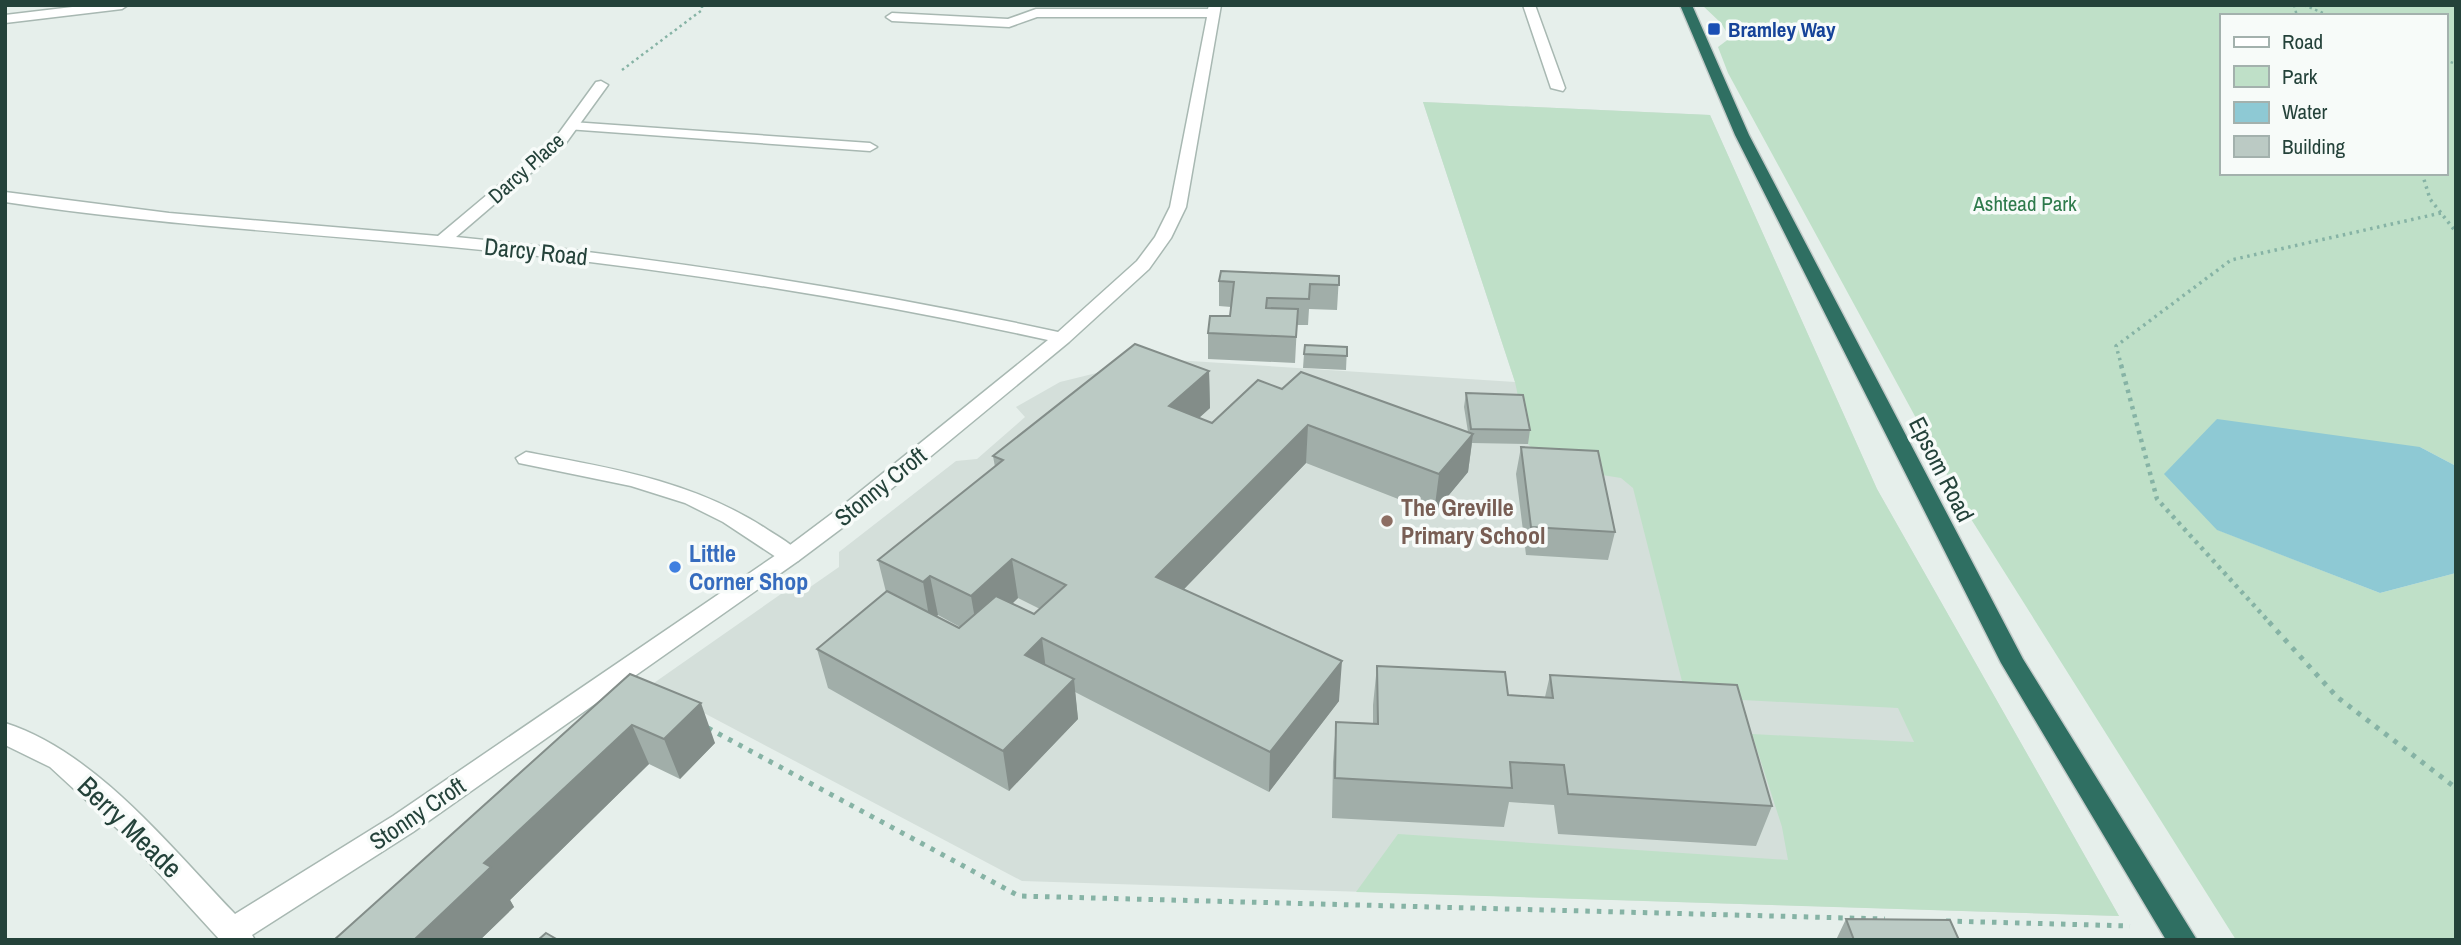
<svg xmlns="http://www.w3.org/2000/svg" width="2461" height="945" font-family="'Archivo Narrow',sans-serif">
<rect width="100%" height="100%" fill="#e6efeb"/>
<path fill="#d4dfda" d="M 1423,102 L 1710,115 L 1877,489 L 2119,916 L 1022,881 L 651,685 L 781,594 L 803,592 L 839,567 L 839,552 L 956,461 L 977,459 L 1025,417 L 1016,407 L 1060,382 L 1121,367 L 1175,360 L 1515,382 Z"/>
<path fill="#bfe0c8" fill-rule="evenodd" d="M 1702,5 L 2456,5 L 2456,466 L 2420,447 L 2218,530 L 2380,593 L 2456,573 L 2456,940 L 2236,940 L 1971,519 L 1728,73 L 1718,47 L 1730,38 L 1721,23 ZM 2221,16 L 2445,16 L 2445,173 L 2221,173 Z
M 1423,102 L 1710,115 L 1877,489 L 2119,916 L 1356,892 L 1398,834 L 1788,860 L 1782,827 L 1752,734 L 1914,742 L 1898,708 L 1686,697 L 1633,488 L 1621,478 L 1552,467 L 1528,444 L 1515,382 Z"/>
<path fill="#8ec9d4" d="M 2217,419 L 2420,447 L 2456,466 L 2456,573 L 2380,593 L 2217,530 L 2164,474 Z"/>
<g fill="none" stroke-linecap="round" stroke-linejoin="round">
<g stroke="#a8b8b2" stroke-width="3">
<path id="lane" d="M 572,122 L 870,143 L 877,147 L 870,151 L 567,129 L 565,126 Z
M 526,452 C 611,468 694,481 768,530 C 779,537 794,545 801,556 L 798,561 L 782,561 L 723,522 L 685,503 L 631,486 L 519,463 L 516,458 Z"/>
</g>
<g stroke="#a8b8b2" stroke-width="3">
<path id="street" d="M 89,5 L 128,5 L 122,9 L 5,23 L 5,15 Z
M 1209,5 L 1221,5 L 1186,207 L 1171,238 L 1149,269 L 1069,342 L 862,513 L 798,561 L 413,832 L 252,935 L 255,940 L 220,940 L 125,836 L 50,767 L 5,745 L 5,723 C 96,752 170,847 235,914 L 393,816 L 782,551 L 846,503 L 1048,340 C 874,302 698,273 521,254 C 349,235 176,228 5,202 L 5,192 L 169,213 L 438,236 L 556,137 L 596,82 L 601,81 L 608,85 L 566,143 L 456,237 C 659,258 859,288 1058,332 L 1137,261 L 1155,237 L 1170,207 L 1207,17 L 1037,17 L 1009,27 L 892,21 L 886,17 L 892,13 L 1008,19 L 1036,9 L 1208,9 Z
M 1523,5 L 1535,5 L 1565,88 L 1563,91 L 1551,88 Z"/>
</g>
<g stroke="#c2cac8" stroke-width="3">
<path id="highway" d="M 1680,5 L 1692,5 L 1749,135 L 2023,659 L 2197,940 L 2166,940 L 2001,663 L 1735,135 Z"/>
</g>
<path stroke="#86b3a5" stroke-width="2.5" stroke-dasharray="2.5 3.5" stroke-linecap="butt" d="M 2294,5 L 2297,16
M 2304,5 L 2330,16
M 2445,60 L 2456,64
M 622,70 L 702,10 L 702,5"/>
<path stroke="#86b3a5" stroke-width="3.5" stroke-dasharray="2.5 4.5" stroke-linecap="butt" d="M 2422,173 L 2430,199 L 2456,232
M 2122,367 L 2116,346 L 2231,260 L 2441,213"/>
<path stroke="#86b3a5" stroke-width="4.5" stroke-dasharray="3.5 5" stroke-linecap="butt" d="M 2121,365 L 2157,499 L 2270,623"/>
<path stroke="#86b3a5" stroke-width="5" stroke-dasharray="4.5 7" stroke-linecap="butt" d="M 2269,622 L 2337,697 L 2456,788
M 708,728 L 1019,896 L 1885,919
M 1946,921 L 2130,926"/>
<use href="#lane" fill="#fff" fill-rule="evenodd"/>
<use href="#street" fill="#fff" fill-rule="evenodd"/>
<use href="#highway" fill="#2f6f62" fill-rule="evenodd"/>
</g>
<path fill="#a1aea9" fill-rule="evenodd" d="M 1339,276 L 1337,310 L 1309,309 L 1308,325 L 1297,325 L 1295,363 L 1208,359 L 1208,333 L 1230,316 L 1231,307 L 1219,306 L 1219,281 Z
M 1347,347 L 1346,370 L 1303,368 L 1304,354 Z
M 1209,371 L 1210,408 L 1199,418 L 1212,423 L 1282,389 L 1468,432 L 1464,407 L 1466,393 L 1530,430 L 1528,444 L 1472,443 L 1468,472 L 1434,513 L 1306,463 L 1184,589 L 1339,701 L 1269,792 L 1075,692 L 1078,719 L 1009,791 L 828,688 L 817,649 L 886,592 L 878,560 L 995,467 L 993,456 ZM 1018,598 L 1040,609 L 1034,614 L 1012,604 ZM 938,615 L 960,627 L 959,628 L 936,616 Z
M 1521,447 L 1615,532 L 1608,560 L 1526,555 L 1516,474 Z
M 1377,666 L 1508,695 L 1545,697 L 1550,675 L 1772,806 L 1756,846 L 1558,834 L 1554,805 L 1509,802 L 1504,827 L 1332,818 L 1333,762 L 1336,722 L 1373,723 L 1373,705 Z
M 630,674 L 715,743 L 680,779 L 649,764 L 510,900 L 514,907 L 480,940 Z
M 1846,919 L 1959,940 L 1836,940 Z"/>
<path fill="#838d89" d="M 1209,371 L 1210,408 L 1171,443 L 1169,406 Z
M 1308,425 L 1306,463 L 1158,616 L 1156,577 Z
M 1473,434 L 1468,472 L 1434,513 L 1439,474 Z
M 1012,559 L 1018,598 L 978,636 L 971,596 Z
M 930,576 L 938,615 L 930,622 L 923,582 Z
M 1042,638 L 1047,678 L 1025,655 Z
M 1342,661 L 1339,701 L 1269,792 L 1270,752 Z
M 1074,679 L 1078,719 L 1009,791 L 1003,751 Z
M 701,703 L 715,743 L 680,779 L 664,739 Z
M 632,725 L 649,764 L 510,900 L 514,907 L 480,940 L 414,940 L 484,863 Z"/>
<path fill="#bbcac4" stroke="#838d89" stroke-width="2" d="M 1221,271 L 1339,276 L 1339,285 L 1310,284 L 1309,299 L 1267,298 L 1266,308 L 1298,309 L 1296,337 L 1208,333 L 1210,316 L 1230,316 L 1234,282 L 1219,281 Z
M 1135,344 L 1209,371 L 1169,406 L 1212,423 L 1258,380 L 1282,389 L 1301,372 L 1473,434 L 1439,474 L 1308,425 L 1156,577 L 1342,661 L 1270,752 L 1042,638 L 1025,655 L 1074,679 L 1003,751 L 817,649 L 887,591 L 959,628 L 996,596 L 1034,614 L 1066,585 L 1012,559 L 971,596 L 930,576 L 923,582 L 878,560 L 1003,460 L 993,456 Z
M 1305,345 L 1347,347 L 1347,356 L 1304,354 Z
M 1466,393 L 1523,395 L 1530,430 L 1471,429 Z
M 1521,447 L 1598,451 L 1615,532 L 1531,527 Z
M 1377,666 L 1505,672 L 1508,695 L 1553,698 L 1550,675 L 1737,685 L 1772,806 L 1568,794 L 1564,765 L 1510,762 L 1512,788 L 1335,778 L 1336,722 L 1378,724 Z
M 630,674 L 701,703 L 664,739 L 632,725 L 484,863 L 491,867 L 414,940 L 334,940 Z
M 1846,919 L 1950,920 L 1959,940 L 1854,940 Z
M 546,933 L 558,940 L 538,940 Z"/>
<rect fill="#1a4fb4" stroke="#f7fbf9" stroke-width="2.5" x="1707" y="22" width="14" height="14" rx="3.5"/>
<circle fill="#8d6e63" stroke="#f7fbf9" stroke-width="2.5" cx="1387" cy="521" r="7"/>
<circle fill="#3f7fe0" stroke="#f7fbf9" stroke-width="2.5" cx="675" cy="567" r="7"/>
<g text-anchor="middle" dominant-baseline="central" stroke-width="7" stroke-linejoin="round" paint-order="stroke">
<g font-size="21" font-weight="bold" fill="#164399" stroke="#f7fbf9" text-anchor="start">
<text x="1728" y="29">Bramley Way</text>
</g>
<g font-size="21" fill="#24423a" stroke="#f7fbf9">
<text transform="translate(526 168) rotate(-42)">Darcy Place</text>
</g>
<g font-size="21" fill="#2d7a4b" stroke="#f7fbf9">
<text x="2025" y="203">Ashtead Park</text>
</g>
<g font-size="24" fill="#24423a" stroke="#f7fbf9">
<text transform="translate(536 251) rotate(6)">Darcy Road</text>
<text transform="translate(1942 469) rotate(63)">Epsom Road</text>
<text transform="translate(880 486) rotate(-39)">Stonny Croft</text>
<text transform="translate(417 813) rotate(-34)">Stonny Croft</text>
</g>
<g font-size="24" font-weight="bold" fill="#785e54" stroke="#f7fbf9" text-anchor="start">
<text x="1401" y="507">The Greville<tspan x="1401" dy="28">Primary School</tspan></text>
</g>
<g font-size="24" font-weight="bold" fill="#366cbe" stroke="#f7fbf9" text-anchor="start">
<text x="689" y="553">Little<tspan x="689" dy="28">Corner Shop</tspan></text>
</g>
<g font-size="28" fill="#24423a" stroke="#f7fbf9">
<text transform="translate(130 827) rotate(44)">Berry Meade</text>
</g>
</g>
<rect width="2461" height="945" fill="none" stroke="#24423a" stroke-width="14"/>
<rect x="2220" y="14" width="228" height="161" fill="#f7fbf9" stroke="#a3b1ad" stroke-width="2"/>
<rect x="2234" y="37" width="35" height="10" fill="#ffffff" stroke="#a3b1ad" stroke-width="2"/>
<text x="2282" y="49" font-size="21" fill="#24423a">Road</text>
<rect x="2234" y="66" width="35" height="21" fill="#bfe0c8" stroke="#a3b1ad" stroke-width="2"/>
<text x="2282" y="84" font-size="21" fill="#24423a">Park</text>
<rect x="2234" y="102" width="35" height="21" fill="#8ec9d4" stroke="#a3b1ad" stroke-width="2"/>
<text x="2282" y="119" font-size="21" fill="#24423a">Water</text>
<rect x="2234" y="136" width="35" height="21" fill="#bbcac4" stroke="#a3b1ad" stroke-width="2"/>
<text x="2282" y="154" font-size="21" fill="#24423a">Building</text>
</svg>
